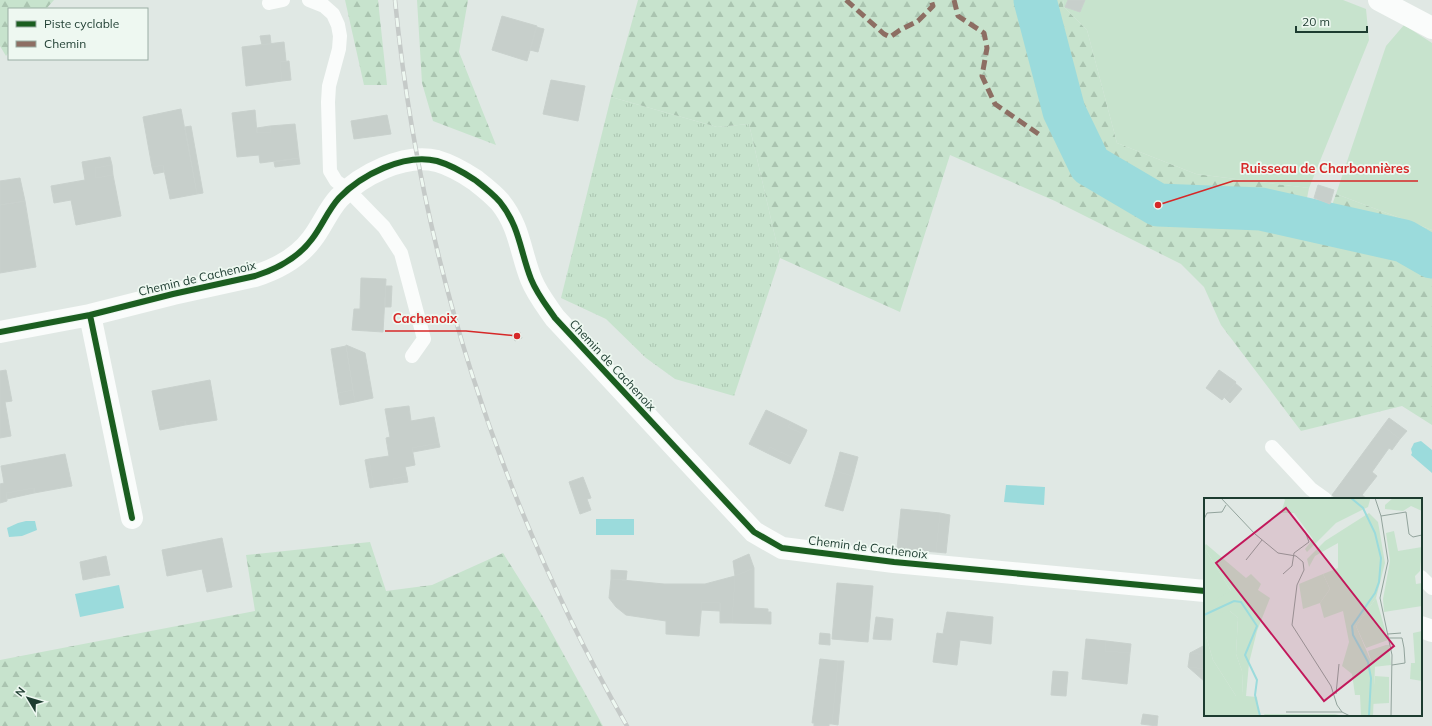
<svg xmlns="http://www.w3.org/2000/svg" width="1432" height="726" font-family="Mulish,sans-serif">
<defs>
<pattern id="grass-tufts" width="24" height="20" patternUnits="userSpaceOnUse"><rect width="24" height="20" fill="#c7e3cd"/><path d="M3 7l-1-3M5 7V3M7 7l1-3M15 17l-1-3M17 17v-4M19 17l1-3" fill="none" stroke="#aac4b0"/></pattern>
<pattern id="forest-firs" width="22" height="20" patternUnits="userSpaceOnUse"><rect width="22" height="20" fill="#c7e3cd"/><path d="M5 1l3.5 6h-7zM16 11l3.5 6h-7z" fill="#aac4b0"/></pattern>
</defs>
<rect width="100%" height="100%" fill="#e0e8e4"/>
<path fill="url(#grass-tufts)" d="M 611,97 L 717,127 L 749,124 L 780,258 L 734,396 L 675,379 L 646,358 L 606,319 L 561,298 Z"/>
<path fill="url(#forest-firs)" d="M 0,0 L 54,0 L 46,9 L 9,9 L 9,52 L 6,56 L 0,46 Z
M 345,0 L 378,0 L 387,85 L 364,85 Z
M 417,0 L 468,0 L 459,52 L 496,145 L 433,121 L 422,83 Z
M 638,0 L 1064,0 L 1063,6 L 1087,30 L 1117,143 L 1196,174 L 1309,188 L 1307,198 L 1331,208 L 1336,194 L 1432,230 L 1432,425 L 1402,406 L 1301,431 L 1221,325 L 1204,287 L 1181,264 L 1055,201 L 950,155 L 900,312 L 780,258 L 749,124 L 717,127 L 611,97 Z
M 370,542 L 386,591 L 432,585 L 503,553 L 542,615 L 603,726 L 0,726 L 0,660 L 255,611 L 246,555 Z"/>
<path fill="#c7e3cd" d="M 1064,0 L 1343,0 L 1366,9 L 1369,40 L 1309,188 L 1196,174 L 1117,143 L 1087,30 L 1063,6 Z
M 1404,25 L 1432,43 L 1432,230 L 1336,194 L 1386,46 Z"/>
<path fill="#9bdbdc" d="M 1421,441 L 1432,450 L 1432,473 L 1411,455 L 1412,453 L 1411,449 L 1414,443 Z
M 1006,485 L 1045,487 L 1044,505 L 1004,502 Z
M 596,519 L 634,519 L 634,535 L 596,535 Z
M 26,521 L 35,521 L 37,530 L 22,536 L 9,537 L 7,528 L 18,523 Z
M 119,585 L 124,608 L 80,617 L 75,594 Z"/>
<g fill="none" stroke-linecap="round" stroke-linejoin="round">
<path stroke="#9bdbdc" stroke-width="43" d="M 1035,0 L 1064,111 L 1090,165 L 1158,205 L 1261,209 L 1404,241 L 1432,257"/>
</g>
<path fill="#c7cfcb" stroke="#c9d1cd" d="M 1068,0 L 1085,0 L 1080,12 L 1065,7 Z
M 502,16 L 537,26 L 527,61 L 492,50 Z
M 536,27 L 544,29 L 538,52 L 530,50 Z
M 270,35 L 271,44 L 262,45 L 260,36 Z
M 284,42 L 286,61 L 280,62 L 282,81 L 246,86 L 242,47 Z
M 289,61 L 291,80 L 282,81 L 280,62 Z
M 551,80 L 585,86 L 578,121 L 543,114 Z
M 181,109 L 197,194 L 170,199 L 163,165 L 152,167 L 143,117 Z
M 255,110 L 257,133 L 271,132 L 270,126 L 295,124 L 299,158 L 260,163 L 259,155 L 237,157 L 232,113 Z
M 387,115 L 391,134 L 354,139 L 351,121 Z
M 191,126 L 203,193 L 197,194 L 185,127 Z
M 270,126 L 271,132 L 257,133 L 257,128 Z
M 110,157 L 112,165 L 95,168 L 96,178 L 113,175 L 121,216 L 76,225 L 71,200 L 54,203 L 51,186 L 85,180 L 82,162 Z
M 299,158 L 300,164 L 275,167 L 274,162 Z
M 112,165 L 113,175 L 96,178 L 95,168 Z
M 163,165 L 164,172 L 154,174 L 152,167 Z
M 20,178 L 25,201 L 0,205 L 0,181 Z
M 1318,185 L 1334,190 L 1330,204 L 1314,198 Z
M 25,201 L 36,267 L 0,273 L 0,205 Z
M 361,278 L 386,279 L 383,332 L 352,330 L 354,309 L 360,309 Z
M 386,286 L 392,286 L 391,307 L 385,307 Z
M 520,332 L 522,338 L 515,341 L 512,335 Z
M 346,345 L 365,353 L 373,398 L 355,402 Z
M 346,346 L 353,390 L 338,393 L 331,349 Z
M 6,370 L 12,401 L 5,402 L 11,436 L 0,438 L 0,371 Z
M 1219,370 L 1236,382 L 1222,400 L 1206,388 Z
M 210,380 L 217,420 L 185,425 L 185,421 L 159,426 L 152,391 Z
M 1235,383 L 1242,389 L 1230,403 L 1224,397 Z
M 353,390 L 355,402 L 340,405 L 338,393 Z
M 409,406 L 411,421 L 434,417 L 439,443 L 412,448 L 415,465 L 405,467 L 407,476 L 393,479 L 394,484 L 374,487 L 369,459 L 389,456 L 386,438 L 390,437 L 385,409 Z
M 766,410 L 791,422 L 788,427 L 805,435 L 793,458 L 770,447 L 767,453 L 749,444 Z
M 1389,418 L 1407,431 L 1400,439 L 1383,426 Z
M 185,421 L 185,425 L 160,430 L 159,426 Z
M 791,422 L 807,430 L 805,435 L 788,427 Z
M 1383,426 L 1400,439 L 1392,450 L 1389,448 L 1372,472 L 1377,476 L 1362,495 L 1367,499 L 1337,499 L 1332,495 Z
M 439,443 L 440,447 L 413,452 L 412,448 Z
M 770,447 L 793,458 L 790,464 L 767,453 Z
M 840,452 L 858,457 L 853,476 L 835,471 Z
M 65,454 L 72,486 L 34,493 L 34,488 L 6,493 L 7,501 L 0,503 L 0,484 L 4,483 L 1,466 Z
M 369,459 L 374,487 L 370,488 L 365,460 Z
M 835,471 L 853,476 L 843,511 L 825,506 Z
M 407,476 L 408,482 L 394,484 L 393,479 Z
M 583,477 L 591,498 L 587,499 L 591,510 L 580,514 L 569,482 Z
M 34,488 L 34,493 L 7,499 L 6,493 Z
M 901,509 L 940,513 L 936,552 L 897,549 Z
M 940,513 L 950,515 L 946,553 L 936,552 Z
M 222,538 L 232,587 L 207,592 L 202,569 L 167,576 L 162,550 Z
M 749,554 L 754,568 L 735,576 L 733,561 Z
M 106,556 L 109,571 L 97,574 L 97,577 L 83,580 L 80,562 Z
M 754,568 L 754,608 L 768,609 L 768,612 L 771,612 L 771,624 L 732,623 L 735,576 Z
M 611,570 L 627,571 L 626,580 L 611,579 Z
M 109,571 L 110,575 L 97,577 L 97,574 Z
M 735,576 L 732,623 L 720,623 L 720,603 L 702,602 L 699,636 L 666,634 L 666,621 L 626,615 L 616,607 L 609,598 L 611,579 L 664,584 L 705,584 Z
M 837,583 L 873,586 L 868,642 L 832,639 Z
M 702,602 L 720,603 L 720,611 L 701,610 Z
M 947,612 L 993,617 L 991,644 L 960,640 L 957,665 L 933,662 L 937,633 L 943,634 Z
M 876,617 L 893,619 L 891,640 L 873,639 Z
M 820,633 L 830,634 L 830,645 L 819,644 Z
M 1086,639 L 1106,641 L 1105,651 L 1130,653 L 1127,684 L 1082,679 Z
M 1106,641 L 1131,644 L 1130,653 L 1105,651 Z
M 1205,645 L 1205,655 L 1190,653 Z
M 1190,653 L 1205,655 L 1205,681 L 1204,681 L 1205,669 L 1188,667 Z
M 820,659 L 838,661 L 832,724 L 829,724 L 829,726 L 814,726 L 814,723 L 812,723 Z
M 838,661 L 844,661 L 838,725 L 832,724 Z
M 1188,667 L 1205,669 L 1204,681 Z
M 1053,671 L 1068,672 L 1066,696 L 1051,695 Z
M 1143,714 L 1158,716 L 1157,726 L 1141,724 Z"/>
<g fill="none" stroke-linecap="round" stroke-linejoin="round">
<path stroke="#fafcfb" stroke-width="14" d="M 309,0 L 324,6 L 333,14 L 338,25 L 340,36 L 339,49 L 329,86 L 328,102 L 330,171 L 336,181 L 348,190 L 384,227 L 401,253 L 424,339 L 412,356
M 269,3 L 283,0
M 1272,447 L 1311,489 L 1325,499
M 1421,577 L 1432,588"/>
<path stroke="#fafcfb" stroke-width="22" d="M 1379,0 L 1432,28
M 90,315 L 132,518
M 0,332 L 90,315 L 173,294 L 255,276 C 277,269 298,258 312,239 C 322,226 328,210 339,198 C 361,175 404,153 437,161 C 451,165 463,172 475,180 C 484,187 492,193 500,202 C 520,227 520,251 531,279 C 537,294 546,305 555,318 L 754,532 L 782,548 L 894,562 L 1205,591
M 1421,627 L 1432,631"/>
<g stroke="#c5cac8" stroke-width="4.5">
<path id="rail" d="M 395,0 C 420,256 499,503 627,726"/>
</g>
<use href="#rail" stroke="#eef8f1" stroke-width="3" stroke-dasharray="9" stroke-linecap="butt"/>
<path stroke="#8d6e63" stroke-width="5" stroke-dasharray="10 5" stroke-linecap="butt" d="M 846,0 L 884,34 L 890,37 L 900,30 L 918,21 L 933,6 L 931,0
M 954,0 L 958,16 L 984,33 L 987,48 L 982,76 L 995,104 L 1040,135"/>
<g stroke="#eef8f1" stroke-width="8">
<path id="cycleway" d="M 90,315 L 132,518
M 0,332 L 90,315 L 173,294 L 255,276 C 277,269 298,258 312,239 C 322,226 328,210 339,198 C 361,175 404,153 437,161 C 451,165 463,172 475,180 C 484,187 492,193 500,202 C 520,227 520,251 531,279 C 537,294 546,305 555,318 L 754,532 L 782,548 L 894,562 L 1205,591"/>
</g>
<use href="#cycleway" stroke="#1b5e20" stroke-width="6"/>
</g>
<g text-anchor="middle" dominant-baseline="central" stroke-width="3.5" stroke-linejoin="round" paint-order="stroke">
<g font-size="12" fill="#1d3c30" stroke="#eef8f1">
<text transform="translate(197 278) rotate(-13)">Chemin de Cachenoix</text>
<text transform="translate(613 365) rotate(47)">Chemin de Cachenoix</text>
<text transform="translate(868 547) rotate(7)">Chemin de Cachenoix</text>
</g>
</g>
<g transform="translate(1204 498)">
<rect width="218" height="218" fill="#e0e8e4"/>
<path d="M 0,49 L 27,93 L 26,113 L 34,120 L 32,156 L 38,173 L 39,198 L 32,198 L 9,162 L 0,131 ZM 119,76 L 126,91 L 116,105 L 99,111 L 95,86 ZM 218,133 L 218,183 L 206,181 L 207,165 L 211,165 L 209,135 ZM 60,216 L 131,216 L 139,218 L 61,218 Z" fill="#c7e3cd"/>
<path d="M 79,0 L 166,0 L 166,2 L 164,9 L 132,25 L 103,54 L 101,51 L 109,41 L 90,15 L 77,15 L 81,2 ZM 189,0 L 218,0 L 218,13 L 207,8 L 199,13 L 181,11 L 181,7 ZM 165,15 L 174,24 L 181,65 L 172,100 L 152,128 L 169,168 L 171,168 L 169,218 L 157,218 L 156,197 L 151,197 L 148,176 L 138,168 L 145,144 L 139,113 L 120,120 L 116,105 L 126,91 L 119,76 L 134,70 L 134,45 L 111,58 L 105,69 L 103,61 L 121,43 ZM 190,33 L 194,53 L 218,49 L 216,73 L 211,78 L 212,86 L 218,85 L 218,108 L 180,114 L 179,101 L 186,63 L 182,35 ZM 2,46 L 42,80 L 47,76 L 57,86 L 54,92 L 66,100 L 53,133 L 45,165 L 42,198 L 53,199 L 55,218 L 0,218 L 0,131 L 9,162 L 32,198 L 39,198 L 38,173 L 32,156 L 34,120 L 26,113 L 17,115 L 12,101 L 27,93 L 0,49 Z" fill="#c7e3cd"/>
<path d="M 172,100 L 184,142 L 162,150 L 152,128 ZM 182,147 L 185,147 L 187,167 L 169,169 L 164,153 ZM 171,178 L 185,179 L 185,205 L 168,206 Z" fill="#c7e3cd"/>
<path fill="none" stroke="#9bdbdc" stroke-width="2" d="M 147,0 L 159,10 L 171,35 L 177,60 L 175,84 L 171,95 L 148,128 L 149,137 L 164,164 L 167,180 L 165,218M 0,117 L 30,103 L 37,104 L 53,128 L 41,157 L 53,182 L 51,197 L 56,218"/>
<path fill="none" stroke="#92a39c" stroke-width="1" d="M 17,0 L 51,36 L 74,55 L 92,58 L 99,64 L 100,72 L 93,87 L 88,127 L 127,188 L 133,207 L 138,214 L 146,218M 171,0 L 177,18 L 184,63 L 176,100 L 188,157 L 187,218M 177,18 L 202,14 L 205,36 L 209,39 L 218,37M 0,21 L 3,15 L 18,14 L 22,7M 42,62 L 58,42M 79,76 L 88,68 L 90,55 L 105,44 L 102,36M 184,136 L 197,135M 185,140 L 198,140 L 200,150 L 201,165 L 188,167M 132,196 L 135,166M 82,214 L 138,214"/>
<path fill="#c2185b" fill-opacity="0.15" stroke="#c2185b" stroke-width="2" d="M 82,10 L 190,148 L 120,203 L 12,65 Z"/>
<rect width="218" height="218" fill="none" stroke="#1d3c30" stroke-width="2"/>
</g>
<path fill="none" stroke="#d62828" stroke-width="1.5" d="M1158 205L1233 181H1418M517 336L466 331H385"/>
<g fill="#d62828" stroke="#eef8f1" stroke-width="1.5">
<circle cx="1158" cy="205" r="4"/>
<circle cx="517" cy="336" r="4"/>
</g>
<g font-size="13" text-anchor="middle" font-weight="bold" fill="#d62828" stroke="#eef8f1" stroke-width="3.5" stroke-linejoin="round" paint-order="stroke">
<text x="1325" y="173">Ruisseau de Charbonnières</text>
<text x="425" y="323">Cachenoix</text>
</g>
<rect x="8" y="8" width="140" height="52" fill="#eef8f1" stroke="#9aada4"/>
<rect x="16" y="21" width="20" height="6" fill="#1b5e20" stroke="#9aada4"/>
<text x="44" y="28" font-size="12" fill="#1d3c30">Piste cyclable</text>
<rect x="16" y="41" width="20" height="6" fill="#8d6e63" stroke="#9aada4"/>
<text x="44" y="48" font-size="12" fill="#1d3c30">Chemin</text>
<g transform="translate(28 698) rotate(308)" stroke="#eef8f1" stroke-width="3" paint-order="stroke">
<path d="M0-3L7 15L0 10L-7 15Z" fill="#1d3c30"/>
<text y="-6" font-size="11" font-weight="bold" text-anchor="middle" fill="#1d3c30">N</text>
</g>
<path d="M1296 26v6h71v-6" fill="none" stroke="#1d3c30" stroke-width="2"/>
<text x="1302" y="26" font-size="12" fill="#1d3c30" stroke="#eef8f1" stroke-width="3" paint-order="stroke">20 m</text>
</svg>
